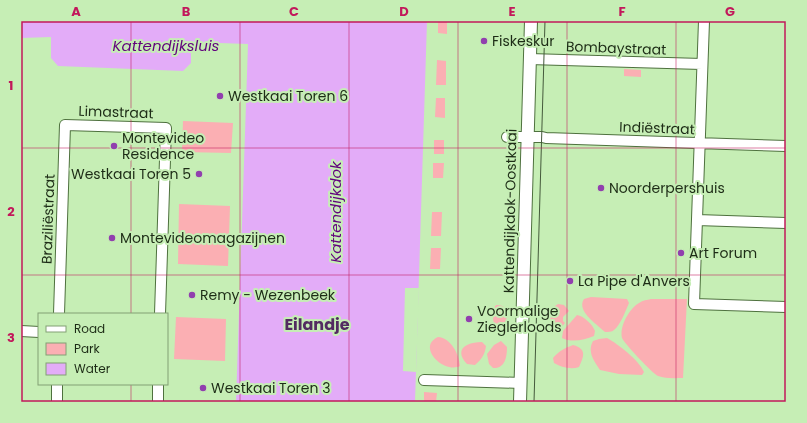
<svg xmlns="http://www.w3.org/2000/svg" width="807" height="423" font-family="Poppins,sans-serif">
<rect width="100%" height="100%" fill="#c6eeb5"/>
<path fill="#fbafb3" d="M 438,21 L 447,21 L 447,34 L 438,33 Z
M 437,60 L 446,61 L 446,85 L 436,85 Z
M 624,69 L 641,70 L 641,77 L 624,76 Z
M 436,98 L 445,98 L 445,118 L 435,117 Z
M 183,121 L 233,123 L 231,153 L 182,152 Z
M 434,140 L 444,140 L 444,154 L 434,154 Z
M 433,163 L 444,163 L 443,178 L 433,178 Z
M 179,204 L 230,206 L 228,266 L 178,264 Z
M 432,212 L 442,212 L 441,236 L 431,236 Z
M 431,248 L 441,248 L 440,269 L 430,269 Z
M 591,297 L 627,299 L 629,303 C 626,310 620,326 614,330 C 612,332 608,332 605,332 C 597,324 576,311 584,299 Z
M 651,299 L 687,299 L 683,378 C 676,378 666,379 658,376 C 653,374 624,343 622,338 C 619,326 630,308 639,303 C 643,300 647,300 651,299 Z
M 558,304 L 564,305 L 569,311 L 563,317 L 563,321 L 565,323 L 559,330 L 554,330 L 549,315 L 552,308 Z
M 496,305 C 511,304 510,323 498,330 L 495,328 C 493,321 491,311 496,305 Z
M 577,315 C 584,316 593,325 595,331 L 594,336 C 584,340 572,343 562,338 L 563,331 Z
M 176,317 L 226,319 L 225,361 L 174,359 Z
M 438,337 C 451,338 459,354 460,366 C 444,374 416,347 438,337 Z
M 607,338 C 618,344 639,360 644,372 L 642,375 L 619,374 L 600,370 C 594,361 587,352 593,341 L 599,339 Z
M 501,341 L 507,347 C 507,357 505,369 493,368 L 489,364 L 487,354 L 494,345 Z
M 482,342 L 486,346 C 485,354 482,359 475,365 L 467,364 C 453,349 467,342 482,342 Z
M 573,345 C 587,349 584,356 579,367 C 571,370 561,367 554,363 L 553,358 C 559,351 565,348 573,345 Z
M 424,392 L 437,393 L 436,402 L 424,402 Z"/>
<path fill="#e3acf8" d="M 21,21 L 427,21 L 415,402 L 236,402 L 248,44 L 191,42 L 191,63 L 183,71 L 58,66 L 51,58 L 51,37 L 21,38 Z"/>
<path fill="#c6eeb5" d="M 405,288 L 419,288 L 416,372 L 403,371 Z"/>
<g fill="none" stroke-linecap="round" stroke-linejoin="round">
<g stroke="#4e713e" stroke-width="12">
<path id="minor" d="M 704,21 L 694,304 L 786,307
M 529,59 L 702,64
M 507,137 L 542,137 L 546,138 L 786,146
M 697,220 L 786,223
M 59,314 L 65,125 L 166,128 L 160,314
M 21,331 L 39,332
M 424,380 L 521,383
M 57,402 L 57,384
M 158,402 L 158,384"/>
</g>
<g stroke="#4e713e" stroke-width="14">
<path id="tertiary" d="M 520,402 L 531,21"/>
</g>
<use href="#minor" stroke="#fff" stroke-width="10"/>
<use href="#tertiary" stroke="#fff" stroke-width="12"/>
<path stroke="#44593b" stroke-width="1" d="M 534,402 L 545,21"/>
</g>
<path fill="none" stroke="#c2185b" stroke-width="1" stroke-opacity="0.55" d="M 131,21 L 131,314M 240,21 L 240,402M 349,21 L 349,402M 458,21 L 458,402M 567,21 L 567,402M 676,21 L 676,402M 21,148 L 786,148M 21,275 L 786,275M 131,384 L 131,402"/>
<g fill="#913fae" stroke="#c6eeb5" stroke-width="1.5">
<circle cx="484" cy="41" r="4"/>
<circle cx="220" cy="96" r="4"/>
<circle cx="114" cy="146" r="4"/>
<circle cx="199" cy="174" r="4"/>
<circle cx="601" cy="188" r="4"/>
<circle cx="112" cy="238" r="4"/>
<circle cx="681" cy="253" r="4"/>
<circle cx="570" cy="281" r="4"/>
<circle cx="192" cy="295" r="4"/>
<circle cx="469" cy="319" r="4"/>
<circle cx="203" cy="388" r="4"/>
</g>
<g text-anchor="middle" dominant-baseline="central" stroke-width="4" stroke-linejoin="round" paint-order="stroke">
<g font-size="14" fill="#1d2c16" stroke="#c6eeb5" text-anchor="start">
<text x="492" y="41">Fiskeskur</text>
<text x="228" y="96">Westkaai Toren 6</text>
<text x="122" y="138">Montevideo<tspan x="122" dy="16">Residence</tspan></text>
<text x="191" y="174" text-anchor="end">Westkaai Toren 5</text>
<text x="609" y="188">Noorderpershuis</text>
<text x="120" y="238">Montevideomagazijnen</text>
<text x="689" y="253">Art Forum</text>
<text x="578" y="281">La Pipe d'Anvers</text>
<text x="200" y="295">Remy - Wezenbeek</text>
<text x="477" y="311">Voormalige<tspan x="477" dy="16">Zieglerloods</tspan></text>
<text x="211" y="388">Westkaai Toren 3</text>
</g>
<g font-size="14" fill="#1d2c16" stroke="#c6eeb5">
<text transform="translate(616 48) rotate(2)">Bombaystraat</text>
<text transform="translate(116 112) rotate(2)">Limastraat</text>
<text transform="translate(657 128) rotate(2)">Indiëstraat</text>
<text transform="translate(510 211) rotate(-89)">Kattendijkdok-Oostkaai</text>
<text transform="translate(48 219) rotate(-88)">Braziliëstraat</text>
</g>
<g font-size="15" font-style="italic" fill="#62037d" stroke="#c6eeb5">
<text x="166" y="45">Kattendijksluis</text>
<text transform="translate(335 212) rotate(-90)">Kattendijkdok</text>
</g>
<g font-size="16" font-weight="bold" fill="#522b61" stroke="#c6eeb5">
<text x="317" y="324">Eilandje</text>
</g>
</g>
<rect width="807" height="423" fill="none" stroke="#c6eeb5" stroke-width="44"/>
<rect x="38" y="313" width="130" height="72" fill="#c6eeb5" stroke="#82a075"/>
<rect x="46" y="326" width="20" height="6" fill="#ffffff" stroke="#82a075"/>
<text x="74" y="333" font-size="12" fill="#1d2c16">Road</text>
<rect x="46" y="343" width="20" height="12" fill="#fbafb3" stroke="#82a075"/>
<text x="74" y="353" font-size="12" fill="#1d2c16">Park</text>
<rect x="46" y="363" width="20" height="12" fill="#e3acf8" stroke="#82a075"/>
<text x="74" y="373" font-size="12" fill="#1d2c16">Water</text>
<rect x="22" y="22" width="763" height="379" fill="none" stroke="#c2185b" stroke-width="1.5"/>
<g font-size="13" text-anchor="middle" font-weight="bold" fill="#c2185b">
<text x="76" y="16">A</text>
<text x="186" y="16">B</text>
<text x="294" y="16">C</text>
<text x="404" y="16">D</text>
<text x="512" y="16">E</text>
<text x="622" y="16">F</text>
<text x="730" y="16">G</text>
<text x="11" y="90">1</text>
<text x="11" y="216">2</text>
<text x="11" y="342">3</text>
</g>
</svg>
